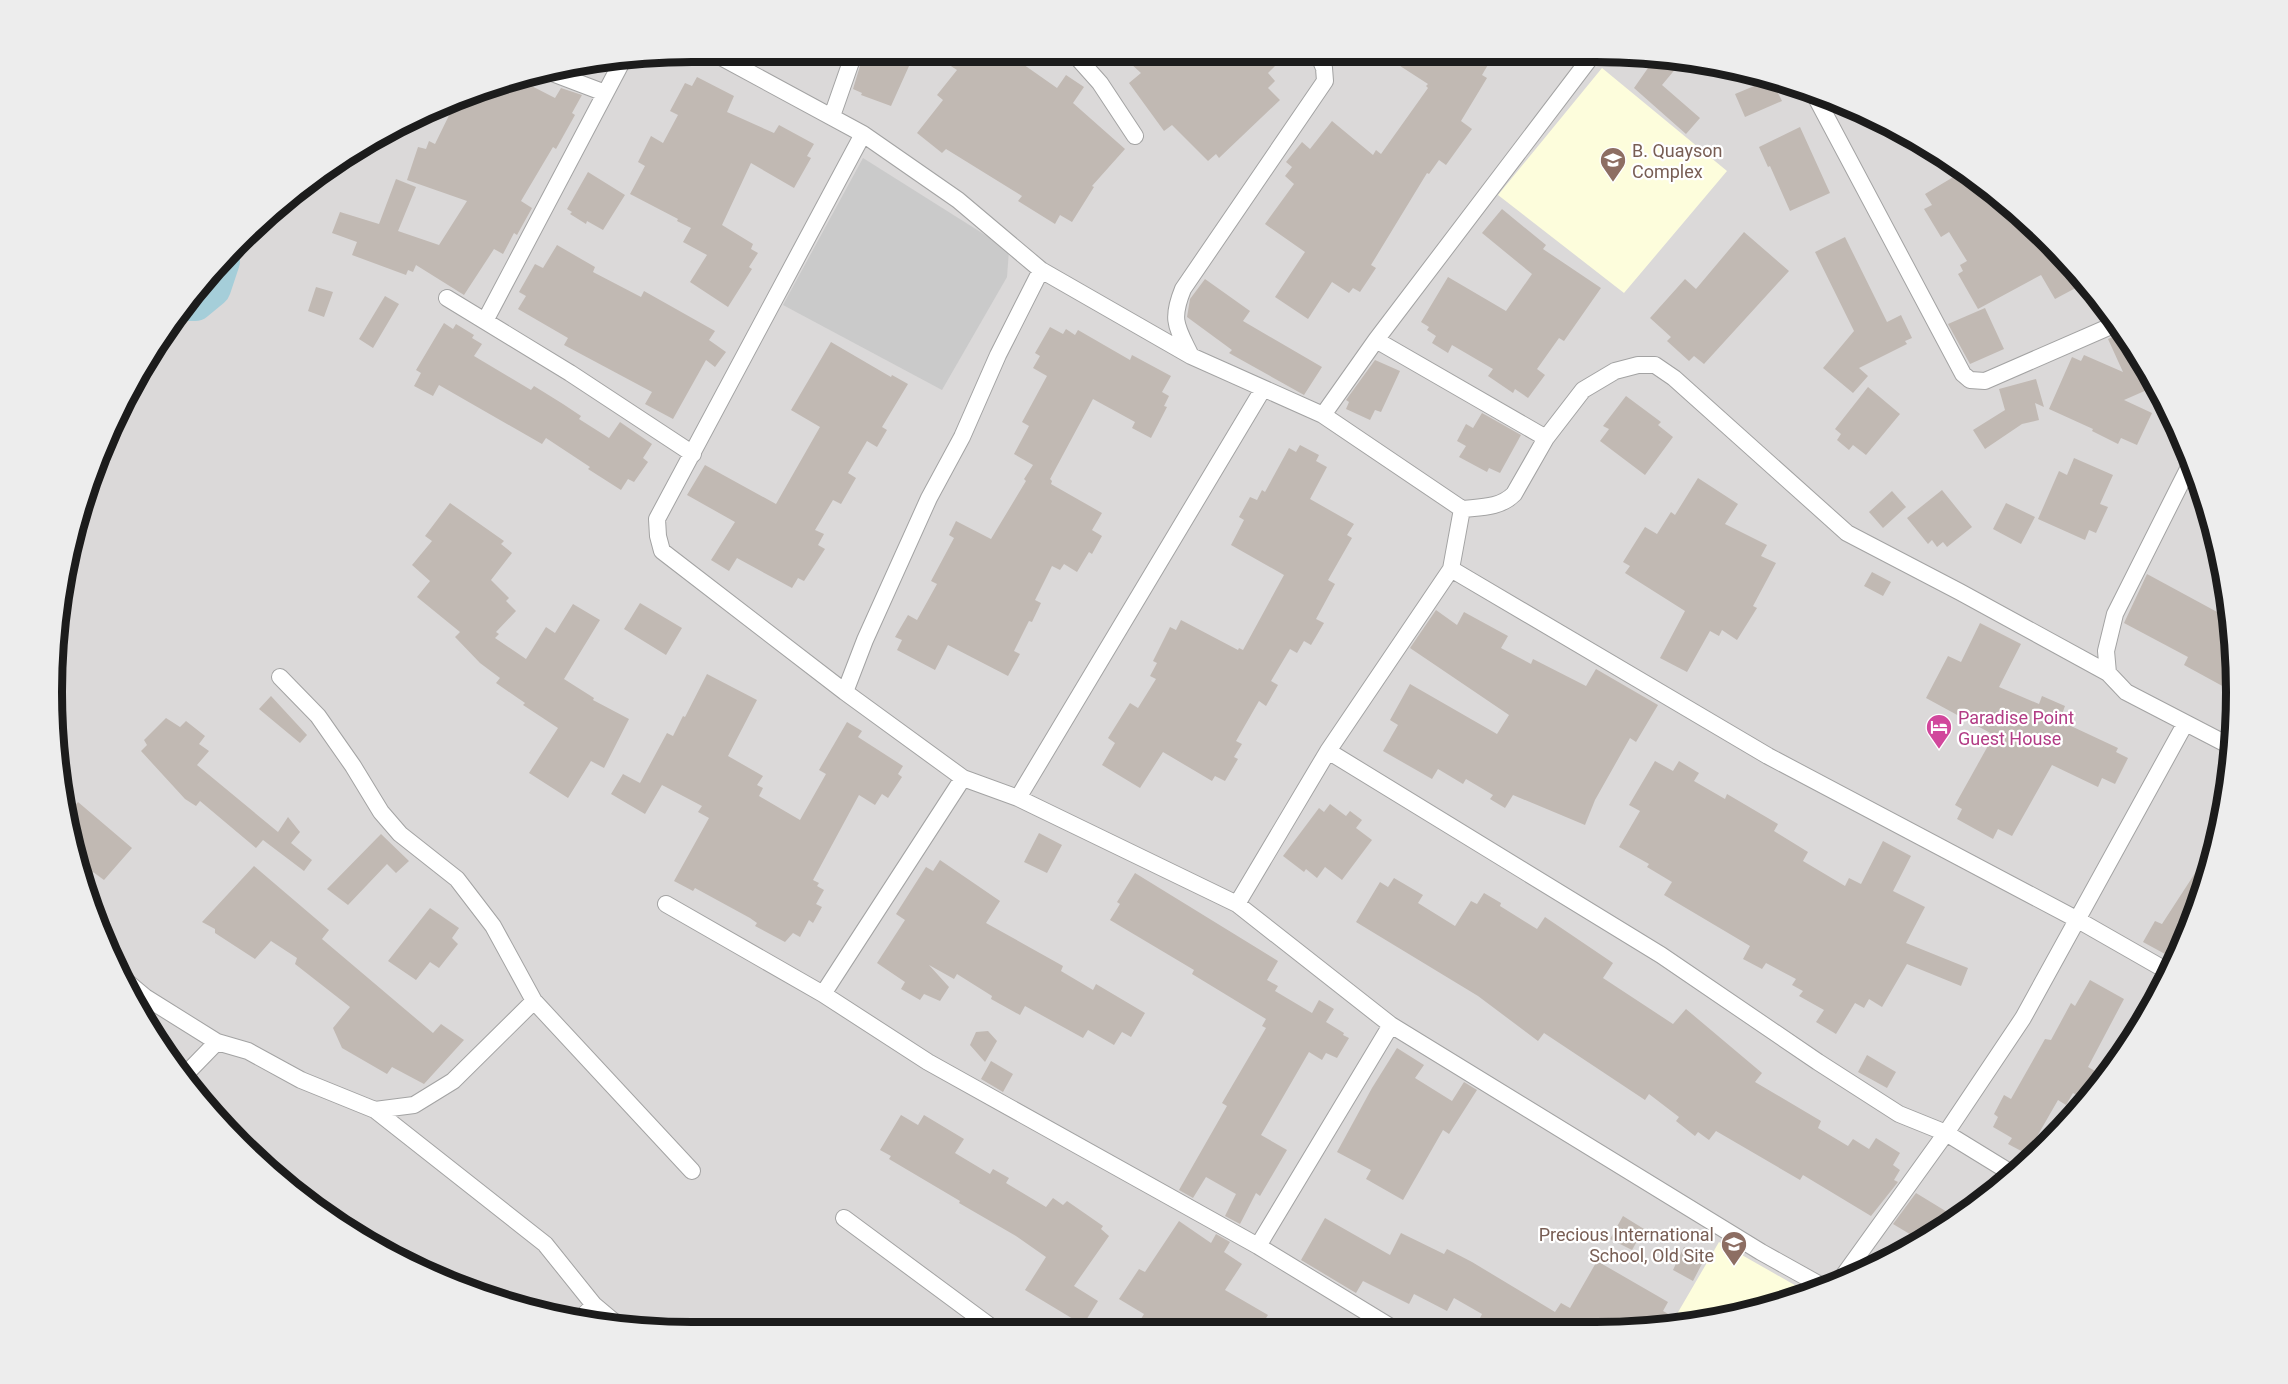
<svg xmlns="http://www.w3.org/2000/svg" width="2288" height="1384" font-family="Roboto,sans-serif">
<rect width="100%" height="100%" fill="#edeae3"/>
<path fill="#dbd9d9" d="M 1638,52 L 1802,85 L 1952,159 L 2049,239 L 2129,336 L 2188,447 L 2225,567 L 2237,692 L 2225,817 L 2188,938 L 2129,1048 L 2019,1174 L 1916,1247 L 1762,1311 L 1638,1332 L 650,1332 L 486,1299 L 336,1225 L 239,1145 L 183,1082 L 137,1012 L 85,898 L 63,817 L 51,692 L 57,608 L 85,486 L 159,336 L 239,239 L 302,183 L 408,117 L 486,85 L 608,57 Z"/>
<path fill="#fdfddc" d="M 1602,68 L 1727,171 L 1624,293 L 1498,195 Z
M 1719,1242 L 1807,1292 L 1762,1311 L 1670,1326 Z"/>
<path fill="#cacaca" d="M 863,158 L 1009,250 L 1007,277 L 942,390 L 783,305 Z"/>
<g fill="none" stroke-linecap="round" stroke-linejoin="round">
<path stroke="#a5ced9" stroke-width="38" d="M 187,302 L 195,302 L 212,288 L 221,261"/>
</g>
<path fill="#c1b9b3" d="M 1630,52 L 1682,61 L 1662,85 L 1700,118 L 1686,134 L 1634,88 L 1648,68 Z
M 1380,53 L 1472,53 L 1489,63 L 1482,75 L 1487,78 L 1461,121 L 1472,129 L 1446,165 L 1439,160 L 1429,174 L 1427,173 L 1371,265 L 1376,268 L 1360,292 L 1353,288 L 1349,293 L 1332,282 L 1308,319 L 1275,297 L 1305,252 L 1265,224 L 1294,184 L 1285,176 L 1292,167 L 1286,162 L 1302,142 L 1310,149 L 1332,121 L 1373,155 L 1376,150 L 1381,154 L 1428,88 L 1426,86 L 1428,84 Z
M 1120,54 L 1263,54 L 1275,66 L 1268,73 L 1275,81 L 1268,88 L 1280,100 L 1219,158 L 1216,154 L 1208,161 L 1172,125 L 1164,131 L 1129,83 L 1141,73 Z
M 914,55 L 891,106 L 861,95 L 862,93 L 853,89 L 863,56 Z
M 934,55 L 1010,55 L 1057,88 L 1066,75 L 1084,87 L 1073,103 L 1125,149 L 1092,186 L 1094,187 L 1072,222 L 1060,215 L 1055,224 L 1018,201 L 1022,196 L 946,149 L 942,153 L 917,133 L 943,100 L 937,95 L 957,70 Z
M 697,77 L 734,96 L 727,112 L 774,133 L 779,125 L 814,144 L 807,156 L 811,158 L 794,188 L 751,163 L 722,225 L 753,244 L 751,249 L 758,253 L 749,267 L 752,269 L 728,307 L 690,282 L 707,255 L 683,242 L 691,228 L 677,221 L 678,219 L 630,194 L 645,166 L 638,162 L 651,136 L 663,143 L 678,115 L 670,111 L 685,83 L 692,86 Z
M 516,78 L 555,98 L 561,88 L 582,95 L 572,113 L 575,115 L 556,149 L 553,147 L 521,201 L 532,208 L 517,235 L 514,233 L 503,254 L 494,249 L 464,295 L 416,265 L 413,272 L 408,270 L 406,275 L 352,255 L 357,242 L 332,233 L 340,212 L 379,224 L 396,179 L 416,187 L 398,231 L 439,245 L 467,201 L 407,180 L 418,147 L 426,149 L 429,141 L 435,144 L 458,97 L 486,85 Z
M 1771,79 L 1782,101 L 1745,117 L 1735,94 Z
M 1800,127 L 1830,193 L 1790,211 L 1770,166 L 1768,167 L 1759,147 Z
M 1965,170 L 2049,239 L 2085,283 L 2055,299 L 2041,275 L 1978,309 L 1958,274 L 1963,271 L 1960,265 L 1967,261 L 1949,232 L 1941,237 L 1924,209 L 1932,205 L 1925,194 Z
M 588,172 L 625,195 L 603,230 L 587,221 L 586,224 L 570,214 L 572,212 L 567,209 Z
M 1502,209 L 1546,245 L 1543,249 L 1601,288 L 1564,341 L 1559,338 L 1537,369 L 1545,375 L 1528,398 L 1515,389 L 1513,393 L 1488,376 L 1493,369 L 1452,345 L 1448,353 L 1432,343 L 1436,336 L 1427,330 L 1429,327 L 1421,322 L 1448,277 L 1506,311 L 1532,274 L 1482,233 Z
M 1744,232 L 1789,271 L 1704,364 L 1694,356 L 1689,361 L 1667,341 L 1671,337 L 1650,318 L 1685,279 L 1696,289 Z
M 1845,237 L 1887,322 L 1901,315 L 1912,338 L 1905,341 L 1907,344 L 1859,368 L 1868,376 L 1853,393 L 1823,368 L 1854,331 L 1815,252 Z
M 557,245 L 595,267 L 593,272 L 641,297 L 644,291 L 715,331 L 709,340 L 726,352 L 715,367 L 706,360 L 673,419 L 645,404 L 652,392 L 564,345 L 568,338 L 518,309 L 526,296 L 519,292 L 535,264 L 543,268 Z
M 1205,279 L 1250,311 L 1243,321 L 1322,367 L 1304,395 L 1229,353 L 1232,350 L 1187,317 L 1190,299 Z
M 316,287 L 333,292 L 324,317 L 308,311 Z
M 2094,293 L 2111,314 L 2100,319 L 2090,296 Z
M 385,296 L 399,304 L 373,348 L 359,339 Z
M 1985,308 L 2004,349 L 1970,364 L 1948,324 Z
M 444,323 L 453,329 L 456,324 L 474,335 L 472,338 L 482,344 L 474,356 L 531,390 L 534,386 L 563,404 L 581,416 L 579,419 L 609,438 L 620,422 L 652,444 L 643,458 L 648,462 L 634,482 L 628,479 L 621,490 L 588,469 L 590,467 L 546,438 L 542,444 L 439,385 L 433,396 L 414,386 L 421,373 L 416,370 Z
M 1050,327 L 1063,334 L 1066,329 L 1075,335 L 1078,330 L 1130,360 L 1132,355 L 1171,376 L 1162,392 L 1169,396 L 1164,406 L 1167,407 L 1151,438 L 1132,428 L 1135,422 L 1093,399 L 1050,479 L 1052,481 L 1051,484 L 1102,513 L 1092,530 L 1102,536 L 1092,554 L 1089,552 L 1077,572 L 1064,564 L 1060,570 L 1052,566 L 1035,600 L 1041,603 L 1032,622 L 1029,621 L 1014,651 L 1020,654 L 1008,676 L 948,645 L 935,670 L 897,650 L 902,640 L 895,637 L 908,615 L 917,620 L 937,584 L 931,581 L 954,538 L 949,535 L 956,521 L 991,539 L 1026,481 L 1024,479 L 1033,465 L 1014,454 L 1029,426 L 1022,422 L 1047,376 L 1033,368 L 1040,356 L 1035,353 Z
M 2125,331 L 2156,386 L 2124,400 L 2152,413 L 2137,445 L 2121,438 L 2118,444 L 2092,431 L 2093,429 L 2049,409 L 2072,357 L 2081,361 L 2084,355 L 2123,372 L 2108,339 Z
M 831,342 L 891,377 L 892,375 L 908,384 L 882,427 L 887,430 L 877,447 L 867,441 L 848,473 L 856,478 L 841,504 L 833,500 L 815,530 L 824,534 L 818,545 L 825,549 L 804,581 L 798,578 L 792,588 L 737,558 L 729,571 L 711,560 L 735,522 L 687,495 L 705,465 L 776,504 L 820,427 L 791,410 Z
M 1375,360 L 1400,371 L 1381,412 L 1375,410 L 1370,420 L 1346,409 L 1349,402 L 1346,400 Z
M 2036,379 L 2044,407 L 2035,403 L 2039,420 L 2022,424 L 1985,449 L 1973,430 L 2005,410 L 1999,389 Z
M 1868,387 L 1900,414 L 1866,455 L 1853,445 L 1849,450 L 1837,440 L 1841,434 L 1835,429 Z
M 1626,396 L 1661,422 L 1658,425 L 1673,437 L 1645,475 L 1600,441 L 1609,429 L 1603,426 Z
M 1482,413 L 1521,435 L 1500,473 L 1489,468 L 1487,472 L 1459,457 L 1466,446 L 1457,441 L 1466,424 L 1473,428 Z
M 1300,445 L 1319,455 L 1316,461 L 1327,467 L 1310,499 L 1354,524 L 1347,535 L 1352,538 L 1328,580 L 1335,584 L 1316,619 L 1324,623 L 1311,645 L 1304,641 L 1297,653 L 1290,649 L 1271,681 L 1278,685 L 1266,706 L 1259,701 L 1236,741 L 1242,744 L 1234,757 L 1238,759 L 1225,781 L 1215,776 L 1212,781 L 1163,752 L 1140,788 L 1102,765 L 1115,743 L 1108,738 L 1130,703 L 1138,708 L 1156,679 L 1150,676 L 1157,663 L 1153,661 L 1170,627 L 1176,630 L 1181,620 L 1238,650 L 1239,648 L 1243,650 L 1284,575 L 1231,545 L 1244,520 L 1239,517 L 1250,497 L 1257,500 L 1262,490 L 1265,492 L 1289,448 L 1296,452 Z
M 2074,458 L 2113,475 L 2100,504 L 2108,507 L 2096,533 L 2089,530 L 2085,540 L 2038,519 L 2059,471 L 2067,475 Z
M 1698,478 L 1738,504 L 1725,524 L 1767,545 L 1761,556 L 1776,563 L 1753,606 L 1757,608 L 1737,640 L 1722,630 L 1719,636 L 1710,631 L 1687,672 L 1660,658 L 1685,611 L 1625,573 L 1630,566 L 1623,562 L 1645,527 L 1657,534 L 1671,512 L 1675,515 Z
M 1942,490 L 1972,527 L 1947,547 L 1943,542 L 1937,547 L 1932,540 L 1928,544 L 1907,518 Z
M 1892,491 L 1906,507 L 1883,528 L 1869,512 Z
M 450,503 L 504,541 L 501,544 L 512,553 L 491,580 L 509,598 L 506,601 L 516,611 L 496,632 L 499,634 L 495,638 L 526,659 L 546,627 L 555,633 L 573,604 L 600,620 L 564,679 L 594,698 L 593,700 L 629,719 L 604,768 L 591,761 L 568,798 L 529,773 L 558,728 L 523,705 L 525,703 L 496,683 L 500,678 L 480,663 L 455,637 L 460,632 L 417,597 L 430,581 L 412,565 L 432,541 L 425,536 Z
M 2006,503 L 2035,517 L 2021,544 L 1993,529 Z
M 1872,572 L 1891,582 L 1883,596 L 1864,586 Z
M 2147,574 L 2219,613 L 2228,598 L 2237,694 L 2184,665 L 2188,657 L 2124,623 Z
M 640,603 L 682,628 L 666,655 L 624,629 Z
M 1436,610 L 1457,625 L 1464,612 L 1508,636 L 1501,648 L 1531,664 L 1533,659 L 1586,686 L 1596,669 L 1658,705 L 1636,742 L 1630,738 L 1595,800 L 1585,825 L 1513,795 L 1505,808 L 1490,799 L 1493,795 L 1466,779 L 1463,784 L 1438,769 L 1432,779 L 1383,751 L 1398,725 L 1390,720 L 1410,684 L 1497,734 L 1509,715 L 1410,648 Z
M 1980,623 L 2021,644 L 1999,687 L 2039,704 L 2042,696 L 2065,706 L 2062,714 L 2074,719 L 2071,726 L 2118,748 L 2116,752 L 2128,758 L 2115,784 L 2102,778 L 2098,787 L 2052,765 L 2012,836 L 1998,829 L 1993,839 L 1957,819 L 1962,809 L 1955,805 L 1994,735 L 1926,698 L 1948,656 L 1961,662 Z
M 707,674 L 757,700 L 728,756 L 763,776 L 757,785 L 763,788 L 759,796 L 800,820 L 826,774 L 819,770 L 847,722 L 862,731 L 858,737 L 903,766 L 898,774 L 902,777 L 888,798 L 882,794 L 875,805 L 859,795 L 813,880 L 819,883 L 817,886 L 824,890 L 816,904 L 822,907 L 813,923 L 809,920 L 800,937 L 793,933 L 785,942 L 755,926 L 757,923 L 750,918 L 695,888 L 693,891 L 674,881 L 709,818 L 698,812 L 702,806 L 662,785 L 645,814 L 611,794 L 623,774 L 640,783 L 667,733 L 673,736 L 683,716 L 685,717 Z
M 271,696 L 307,735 L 300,743 L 259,709 Z
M 166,718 L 180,727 L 186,721 L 205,736 L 199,744 L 209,751 L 197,765 L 278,832 L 288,817 L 300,832 L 291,843 L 312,860 L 304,871 L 263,840 L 256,848 L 200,801 L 196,806 L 185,799 L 141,751 L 147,745 L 144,740 Z
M 1655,761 L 1673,771 L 1679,761 L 1699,773 L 1694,781 L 1725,799 L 1727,794 L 1778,824 L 1774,831 L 1808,852 L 1803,861 L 1845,886 L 1849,878 L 1861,884 L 1883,841 L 1911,856 L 1893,891 L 1925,907 L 1906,943 L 1968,968 L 1961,986 L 1907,964 L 1882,1007 L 1869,999 L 1864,1008 L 1855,1003 L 1836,1034 L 1816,1022 L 1824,1010 L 1799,996 L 1803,991 L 1792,985 L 1796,979 L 1766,963 L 1762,969 L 1743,959 L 1750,946 L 1664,895 L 1672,882 L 1647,867 L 1649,864 L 1619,847 L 1640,811 L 1629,805 Z
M 78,802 L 132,848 L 104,880 L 93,872 L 82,886 L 64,818 Z
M 1330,804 L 1346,816 L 1350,811 L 1362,820 L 1356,828 L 1372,840 L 1342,880 L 1325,867 L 1317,878 L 1306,869 L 1304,872 L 1283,856 L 1319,808 L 1324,812 Z
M 1039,833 L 1062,845 L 1047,873 L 1024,862 Z
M 381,834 L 409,861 L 396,873 L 387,864 L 348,905 L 327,889 Z
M 2210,850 L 2214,852 L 2188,938 L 2176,960 L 2143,942 L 2155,921 L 2162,924 Z
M 940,860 L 1000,901 L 986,923 L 1063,966 L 1061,971 L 1093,990 L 1096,984 L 1145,1013 L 1131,1037 L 1122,1032 L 1114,1045 L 1088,1030 L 1083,1038 L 1025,1006 L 1020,1015 L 991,999 L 992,996 L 957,974 L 954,979 L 929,965 L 949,987 L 940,1001 L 924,994 L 920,1000 L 901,989 L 905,982 L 877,963 L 905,920 L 896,914 L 926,867 L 933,871 Z
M 254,866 L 329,930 L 322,939 L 433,1033 L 441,1024 L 464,1040 L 424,1084 L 392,1067 L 387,1074 L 342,1048 L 333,1028 L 350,1007 L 295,964 L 297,958 L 271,941 L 255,959 L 215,933 L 215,929 L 202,922 Z
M 1135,873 L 1278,961 L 1267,980 L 1278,986 L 1275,991 L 1312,1013 L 1319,1000 L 1334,1009 L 1326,1022 L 1344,1033 L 1343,1035 L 1349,1038 L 1337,1058 L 1326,1053 L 1322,1060 L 1309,1052 L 1261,1135 L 1287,1150 L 1260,1196 L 1256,1193 L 1240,1224 L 1225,1216 L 1236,1194 L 1206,1177 L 1193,1198 L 1179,1190 L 1227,1106 L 1222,1103 L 1266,1028 L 1262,1026 L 1266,1019 L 1192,974 L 1194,970 L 1110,920 L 1120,904 L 1117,902 Z
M 1394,878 L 1423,895 L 1418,903 L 1455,926 L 1471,901 L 1477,904 L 1484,893 L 1501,903 L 1500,906 L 1537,929 L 1545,917 L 1613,963 L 1603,978 L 1673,1024 L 1686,1009 L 1762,1073 L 1755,1082 L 1821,1121 L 1818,1128 L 1848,1146 L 1853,1139 L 1869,1149 L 1876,1138 L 1900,1153 L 1893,1165 L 1900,1170 L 1894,1180 L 1898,1182 L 1871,1216 L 1803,1175 L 1800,1180 L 1716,1131 L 1709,1140 L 1698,1132 L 1695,1136 L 1676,1121 L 1679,1117 L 1649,1094 L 1645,1100 L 1544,1033 L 1538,1041 L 1478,996 L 1356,922 L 1380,882 L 1388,887 Z
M 430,908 L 459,928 L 452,938 L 458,944 L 439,968 L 430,962 L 416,980 L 388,961 Z
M 2090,980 L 2124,999 L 2088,1067 L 2104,1076 L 2084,1099 L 2073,1093 L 2066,1105 L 2058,1100 L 2027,1154 L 2008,1144 L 2012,1138 L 1993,1127 L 1998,1117 L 1994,1114 L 2004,1095 L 2011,1099 L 2045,1039 L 2051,1040 L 2071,1003 L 2075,1006 Z
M 988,1031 L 997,1041 L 985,1062 L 970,1045 L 976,1032 Z
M 1397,1048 L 1424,1065 L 1415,1078 L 1452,1101 L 1464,1082 L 1477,1090 L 1449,1134 L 1443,1130 L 1403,1200 L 1366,1179 L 1371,1170 L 1337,1152 L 1372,1088 Z
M 1867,1055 L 1896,1072 L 1887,1088 L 1858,1072 Z
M 991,1061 L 1013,1074 L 1003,1092 L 981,1079 Z
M 901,1115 L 918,1125 L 924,1115 L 964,1139 L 955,1153 L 990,1174 L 993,1169 L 1009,1178 L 1006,1183 L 1046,1207 L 1053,1198 L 1063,1205 L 1067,1201 L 1103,1226 L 1101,1229 L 1109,1236 L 1074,1286 L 1098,1301 L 1083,1325 L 1025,1290 L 1046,1257 L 1016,1236 L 959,1203 L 960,1201 L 889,1159 L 891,1156 L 880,1150 Z
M 1916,1193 L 1957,1218 L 1923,1242 L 1893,1224 Z
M 1623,1216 L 1644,1229 L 1632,1250 L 1610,1239 Z
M 1325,1218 L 1390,1255 L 1401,1233 L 1444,1254 L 1447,1249 L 1472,1262 L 1555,1312 L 1561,1303 L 1570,1308 L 1597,1261 L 1668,1302 L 1663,1311 L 1672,1316 L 1666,1327 L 1638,1332 L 1498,1332 L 1479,1320 L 1482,1314 L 1454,1298 L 1447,1311 L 1414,1294 L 1409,1304 L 1363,1281 L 1356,1293 L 1301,1260 Z
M 1179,1221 L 1211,1243 L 1216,1234 L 1230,1242 L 1224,1252 L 1242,1264 L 1225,1290 L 1268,1315 L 1257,1332 L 1133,1332 L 1144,1314 L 1119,1299 L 1139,1269 L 1145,1272 Z
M 1684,1247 L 1705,1258 L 1693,1281 L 1673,1270 Z"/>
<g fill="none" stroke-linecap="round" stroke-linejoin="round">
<g stroke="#a3a3a3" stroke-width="18">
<path id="street" d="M 1075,55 L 1100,83 L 1135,136
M 719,56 L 863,134 L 958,200 L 1041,270 L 1191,356 L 1323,415 L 1462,509
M 547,71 L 605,93
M 1812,90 L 1963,374 L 1970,380 L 1985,381 L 2118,323
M 832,116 L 853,56
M 863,134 L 657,519 L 658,536 L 662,551 L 845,692 L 963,778 L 1018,798 L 1237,904 L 1391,1025 L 1761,1252 L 1822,1286
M 447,298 L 570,373 L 693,454
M 485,321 L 625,56
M 1376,340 L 1546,438
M 1191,356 C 1177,327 1170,321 1183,289 L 1325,81 L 1324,68 L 1318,54
M 1323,415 L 1376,340 L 1594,53
M 1451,569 L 1768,756 L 2078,920 L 2169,972
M 2108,673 L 2106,651 L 2115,614 L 2192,461
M 845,692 L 865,640 L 929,498 L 962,437 L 998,355 L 1041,270
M 1328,751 L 1661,955 L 1818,1062 L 1899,1114 L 1946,1133 L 2016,1176
M 1018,798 L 1263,389
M 666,904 L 823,994 L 928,1062 L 1258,1246 L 1399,1332
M 1237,904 L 1328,751 L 1451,569 L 1462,509 C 1481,507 1500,508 1514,494 L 1546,438 L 1583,390 L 1615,371 L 1638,365 L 1655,365 L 1674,378 L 1847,533 L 1960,592 L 2108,673 L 2126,692 L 2232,747
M 121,977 L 145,997 L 217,1042 L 248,1051 L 301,1080 L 375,1110 L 414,1105 L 453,1081 L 534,1001 L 493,926 L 457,879 L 400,834 L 381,812 L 353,766 L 318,716 L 280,677
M 823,994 L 963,778
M 534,1001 L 692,1171
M 181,1079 L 217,1042
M 375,1110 L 545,1244 L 594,1305 L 619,1326
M 844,1218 L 998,1332
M 1258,1246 L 1391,1025
M 1841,1279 L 1946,1133 L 2023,1018 L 2185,724
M 581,1318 L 594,1305"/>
</g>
<use href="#street" stroke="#fff" stroke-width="16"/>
</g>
<defs>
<g id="school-pin" transform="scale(1.35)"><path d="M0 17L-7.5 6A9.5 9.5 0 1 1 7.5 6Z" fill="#8d6e63" stroke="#fff"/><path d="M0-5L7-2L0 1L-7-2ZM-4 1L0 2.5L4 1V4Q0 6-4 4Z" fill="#fff"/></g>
<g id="hotel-pin" transform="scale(1.35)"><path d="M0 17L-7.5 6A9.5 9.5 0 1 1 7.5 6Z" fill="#d1479c" stroke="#fff"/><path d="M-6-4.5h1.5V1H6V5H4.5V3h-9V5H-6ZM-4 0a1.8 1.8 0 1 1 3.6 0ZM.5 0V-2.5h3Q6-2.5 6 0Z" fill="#fff"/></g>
</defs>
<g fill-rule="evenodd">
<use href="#school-pin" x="1613" y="160"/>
<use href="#hotel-pin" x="1939" y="727"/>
<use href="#school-pin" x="1734" y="1244"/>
</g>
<g text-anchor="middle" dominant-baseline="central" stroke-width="4.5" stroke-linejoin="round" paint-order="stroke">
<g font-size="18" fill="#785e54" stroke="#fff" text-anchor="start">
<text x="1632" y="150">B. Quayson<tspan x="1632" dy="21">Complex</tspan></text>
<text x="1714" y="1234" text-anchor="end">Precious International<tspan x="1714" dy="21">School, Old Site</tspan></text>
</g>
<g font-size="18" fill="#b23c85" stroke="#fff" text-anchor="start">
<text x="1958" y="717">Paradise Point<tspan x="1958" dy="21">Guest House</tspan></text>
</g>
</g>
<path d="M0 0H2288V1384H0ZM692 62H1596A630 630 0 0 1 2226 692V692A630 630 0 0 1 1596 1322H692A630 630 0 0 1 62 692V692A630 630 0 0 1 692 62Z" fill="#ededed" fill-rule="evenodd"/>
<path fill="none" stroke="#1c1c1c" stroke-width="8" d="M692 62H1596A630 630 0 0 1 2226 692V692A630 630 0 0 1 1596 1322H692A630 630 0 0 1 62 692V692A630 630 0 0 1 692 62Z"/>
</svg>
